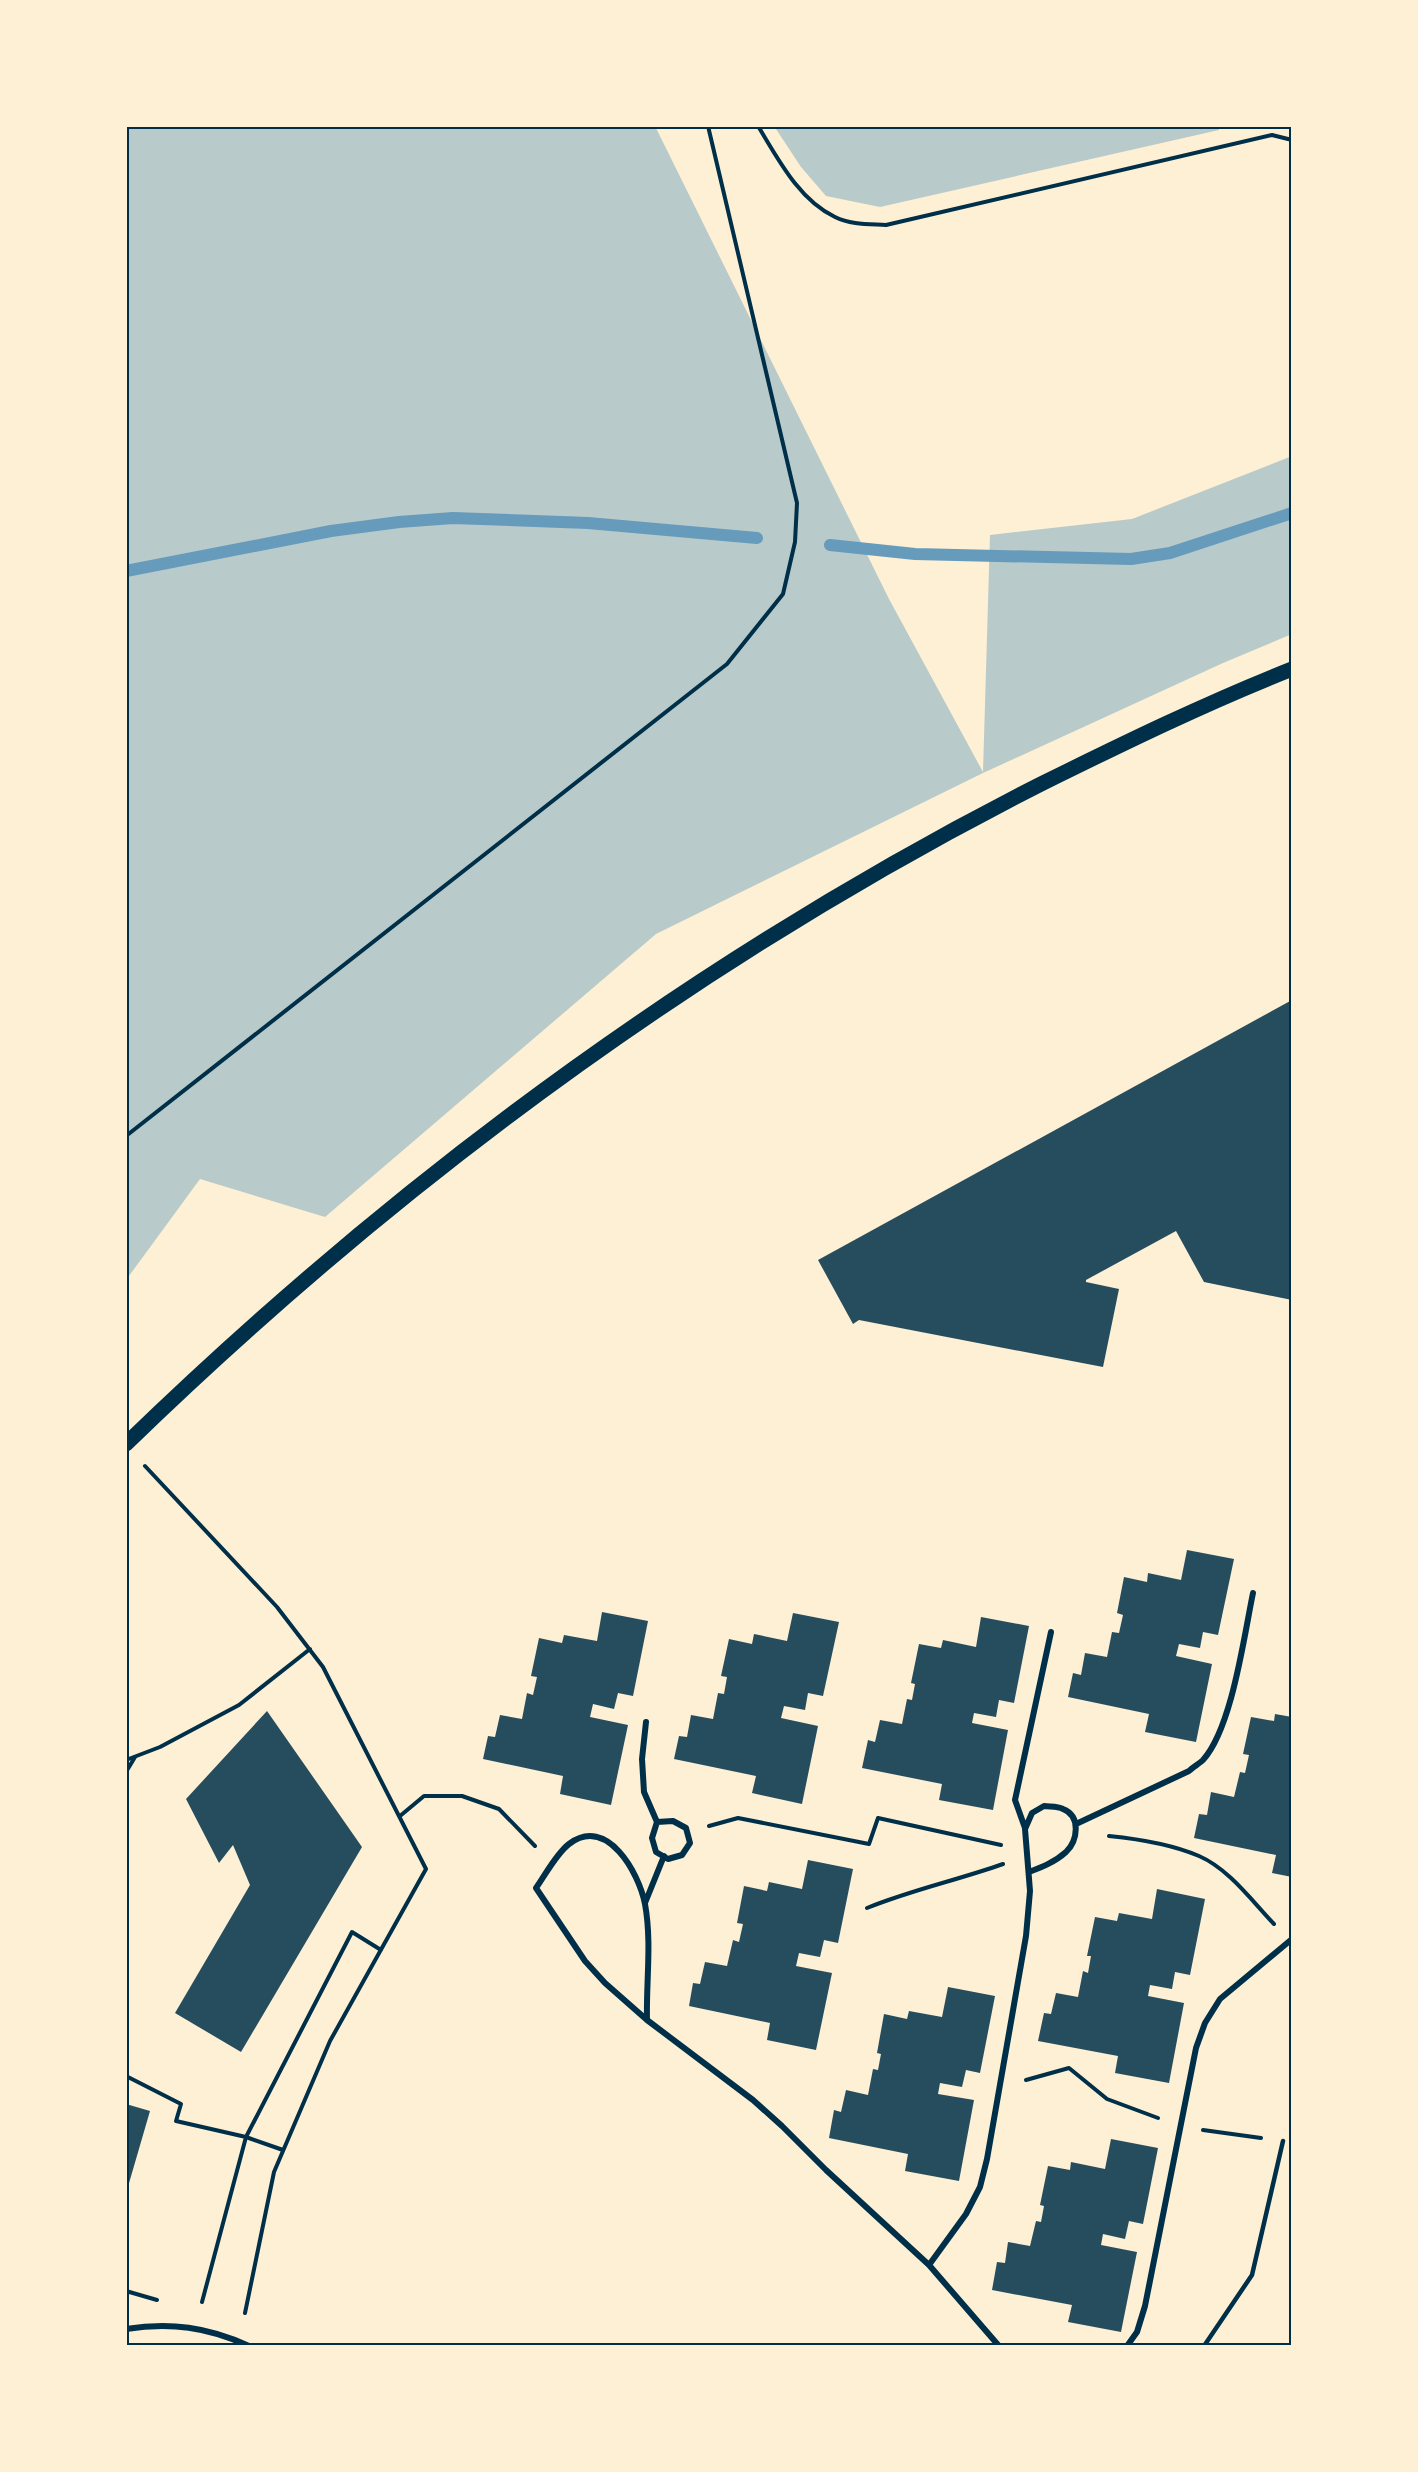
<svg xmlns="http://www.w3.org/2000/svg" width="1418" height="2472" font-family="'PT Sans Narrow',sans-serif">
<rect width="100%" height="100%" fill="#fdf0d5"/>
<path fill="#b9caca" d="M 126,126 L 655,126 L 889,599 L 983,772 L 990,535 L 1132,519 L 1292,456 L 1292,634 L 1223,663 L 983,773 L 656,934 L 325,1217 L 200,1179 L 126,1280 Z
M 774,126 L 1218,126 L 1219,130 L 880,207 L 826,196 L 801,167 Z"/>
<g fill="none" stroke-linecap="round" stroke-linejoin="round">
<path stroke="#669bbc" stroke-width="12" d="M 830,545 L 915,554 L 1131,559 L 1170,553 L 1292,513
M 126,571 L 331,531 L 399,522 L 453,518 L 588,523 L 757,538"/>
</g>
<path fill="#264d5e" d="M 1292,1000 L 1292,1300 L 1204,1282 L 1176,1231 L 1086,1280 L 1086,1282 L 1119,1289 L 1103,1367 L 859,1320 L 853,1324 L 818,1260 Z
M 1187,1550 L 1234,1559 L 1218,1635 L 1203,1632 L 1200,1648 L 1179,1644 L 1176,1656 L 1212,1664 L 1196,1742 L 1145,1732 L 1149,1714 L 1068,1697 L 1073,1673 L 1081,1675 L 1085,1653 L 1107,1657 L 1112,1632 L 1119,1633 L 1123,1615 L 1117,1613 L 1124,1577 L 1147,1582 L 1148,1573 L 1181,1580 Z
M 602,1612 L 648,1621 L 633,1696 L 618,1693 L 614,1709 L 593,1704 L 590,1717 L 628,1725 L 611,1805 L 560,1794 L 563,1776 L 483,1759 L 488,1736 L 495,1737 L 500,1715 L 522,1719 L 527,1693 L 533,1695 L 537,1677 L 531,1676 L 539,1638 L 562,1643 L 564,1635 L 597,1641 Z
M 793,1613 L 839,1622 L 823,1696 L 808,1693 L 805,1710 L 784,1706 L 781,1718 L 818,1726 L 802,1804 L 752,1793 L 756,1776 L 674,1759 L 679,1736 L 687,1737 L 691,1715 L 713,1719 L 718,1693 L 724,1694 L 727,1677 L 721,1676 L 729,1639 L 752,1644 L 754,1634 L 787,1641 Z
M 981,1617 L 1029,1626 L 1014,1703 L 999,1700 L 996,1717 L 974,1713 L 972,1723 L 1008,1730 L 993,1810 L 939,1800 L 942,1784 L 862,1768 L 868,1740 L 875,1742 L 880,1720 L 902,1724 L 907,1699 L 912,1700 L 915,1684 L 911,1683 L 919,1644 L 941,1648 L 943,1640 L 976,1647 Z
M 267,1711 L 362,1847 L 241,2052 L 175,2013 L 250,1885 L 233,1845 L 219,1863 L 186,1799 Z
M 1275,1714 L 1292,1717 L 1292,1877 L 1272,1873 L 1276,1855 L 1194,1838 L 1199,1814 L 1207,1815 L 1211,1792 L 1234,1797 L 1240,1772 L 1245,1773 L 1249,1755 L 1243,1754 L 1251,1717 L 1274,1721 Z
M 808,1860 L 853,1869 L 838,1943 L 824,1940 L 820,1957 L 799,1953 L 796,1966 L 832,1973 L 816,2050 L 767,2040 L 770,2023 L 689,2006 L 693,1983 L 700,1984 L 705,1962 L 727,1966 L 733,1940 L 739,1942 L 743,1924 L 737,1923 L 744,1886 L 767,1891 L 769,1882 L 802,1889 Z
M 1157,1889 L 1205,1899 L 1190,1975 L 1175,1972 L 1172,1989 L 1150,1985 L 1148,1996 L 1184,2003 L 1169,2083 L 1115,2073 L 1118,2056 L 1038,2041 L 1044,2013 L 1051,2014 L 1056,1993 L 1078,1997 L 1083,1971 L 1088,1973 L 1091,1956 L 1087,1956 L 1095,1917 L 1117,1921 L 1119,1913 L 1152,1919 Z
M 948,1987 L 995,1996 L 980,2073 L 966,2070 L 962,2087 L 940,2083 L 938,2094 L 974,2100 L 959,2181 L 905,2171 L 908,2154 L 829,2138 L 834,2110 L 841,2112 L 846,2090 L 868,2095 L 873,2069 L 878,2070 L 881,2054 L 877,2053 L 884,2014 L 907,2019 L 909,2011 L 942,2017 Z
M 126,2104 L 150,2111 L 127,2190 L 126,2190 Z
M 1111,2139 L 1158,2148 L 1143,2224 L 1129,2221 L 1125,2239 L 1103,2234 L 1101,2245 L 1137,2252 L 1121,2332 L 1068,2322 L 1072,2305 L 992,2290 L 997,2262 L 1005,2263 L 1008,2242 L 1030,2246 L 1036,2221 L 1041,2222 L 1044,2206 L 1040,2205 L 1048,2166 L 1070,2170 L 1071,2162 L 1105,2169 Z"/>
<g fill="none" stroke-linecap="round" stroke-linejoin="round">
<path stroke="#003049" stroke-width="4" d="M 758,126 C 778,159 799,200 835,217 C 851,225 869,224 886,225 L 1272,135 L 1292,140
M 126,1136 L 727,664 L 783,594 L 795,542 L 797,503 L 708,126
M 145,1466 L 277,1607 L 323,1667 L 426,1869 L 330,2041 L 274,2172 L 245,2313
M 126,1760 L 160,1747 L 239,1705 L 310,1649
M 126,1772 L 135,1757
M 400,1816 L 424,1796 L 462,1796 L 499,1809 L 535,1846
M 709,1826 L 738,1818 L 869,1844 L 878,1818 L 1001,1845
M 1109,1836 C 1139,1839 1171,1844 1199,1856 C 1229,1869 1252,1901 1274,1924
M 867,1908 C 911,1890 958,1880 1003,1864
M 126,2076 L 181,2104 L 176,2121 L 246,2137 L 202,2302
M 1026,2080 L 1069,2068 L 1107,2099 L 1158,2118
M 1203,2130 L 1261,2138
M 283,2150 L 246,2137 L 352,1932 L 381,1950
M 126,2291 L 157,2300"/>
<path stroke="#003049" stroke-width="4.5" d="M 1204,2346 L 1252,2275 L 1283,2141"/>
<path stroke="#003049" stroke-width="6" d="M 646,1722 L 642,1759 L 644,1792 L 657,1822
M 673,1821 L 686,1828 L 690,1843 L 682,1855 L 668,1859 L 656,1852 L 652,1838 L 657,1822 Z
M 1076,1824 L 1189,1771 C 1193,1767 1199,1764 1203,1760 C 1232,1728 1244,1636 1253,1593
M 1025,1828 L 1015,1800 L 1051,1632
M 645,1903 L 664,1856
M 647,2020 C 646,1982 652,1942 645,1904 C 639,1873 607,1815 569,1844 C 556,1854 546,1874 536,1888 L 585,1961 L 605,1983 L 647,2020 L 753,2100 L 782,2126 L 826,2170 L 929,2265 L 999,2346
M 929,2265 L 966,2214 L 980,2187 L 987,2159 L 1026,1936 L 1030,1891 L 1025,1829 L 1032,1813 L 1044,1806 C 1050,1807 1057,1806 1063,1809 C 1081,1816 1078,1840 1066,1852 C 1055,1862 1042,1867 1029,1872
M 126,2329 C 170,2322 208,2327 249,2346
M 1127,2346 L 1137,2332 L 1145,2306 L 1196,2048 L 1205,2023 L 1220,1999 L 1292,1939"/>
<path stroke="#003049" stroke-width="15" d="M 126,1444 C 397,1181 704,955 1041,784 C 1124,743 1206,703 1292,669"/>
</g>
<rect width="1418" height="2472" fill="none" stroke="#fdf0d5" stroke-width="255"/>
<rect x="128" y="128" width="1162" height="2216" fill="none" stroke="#003049" stroke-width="2"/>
</svg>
